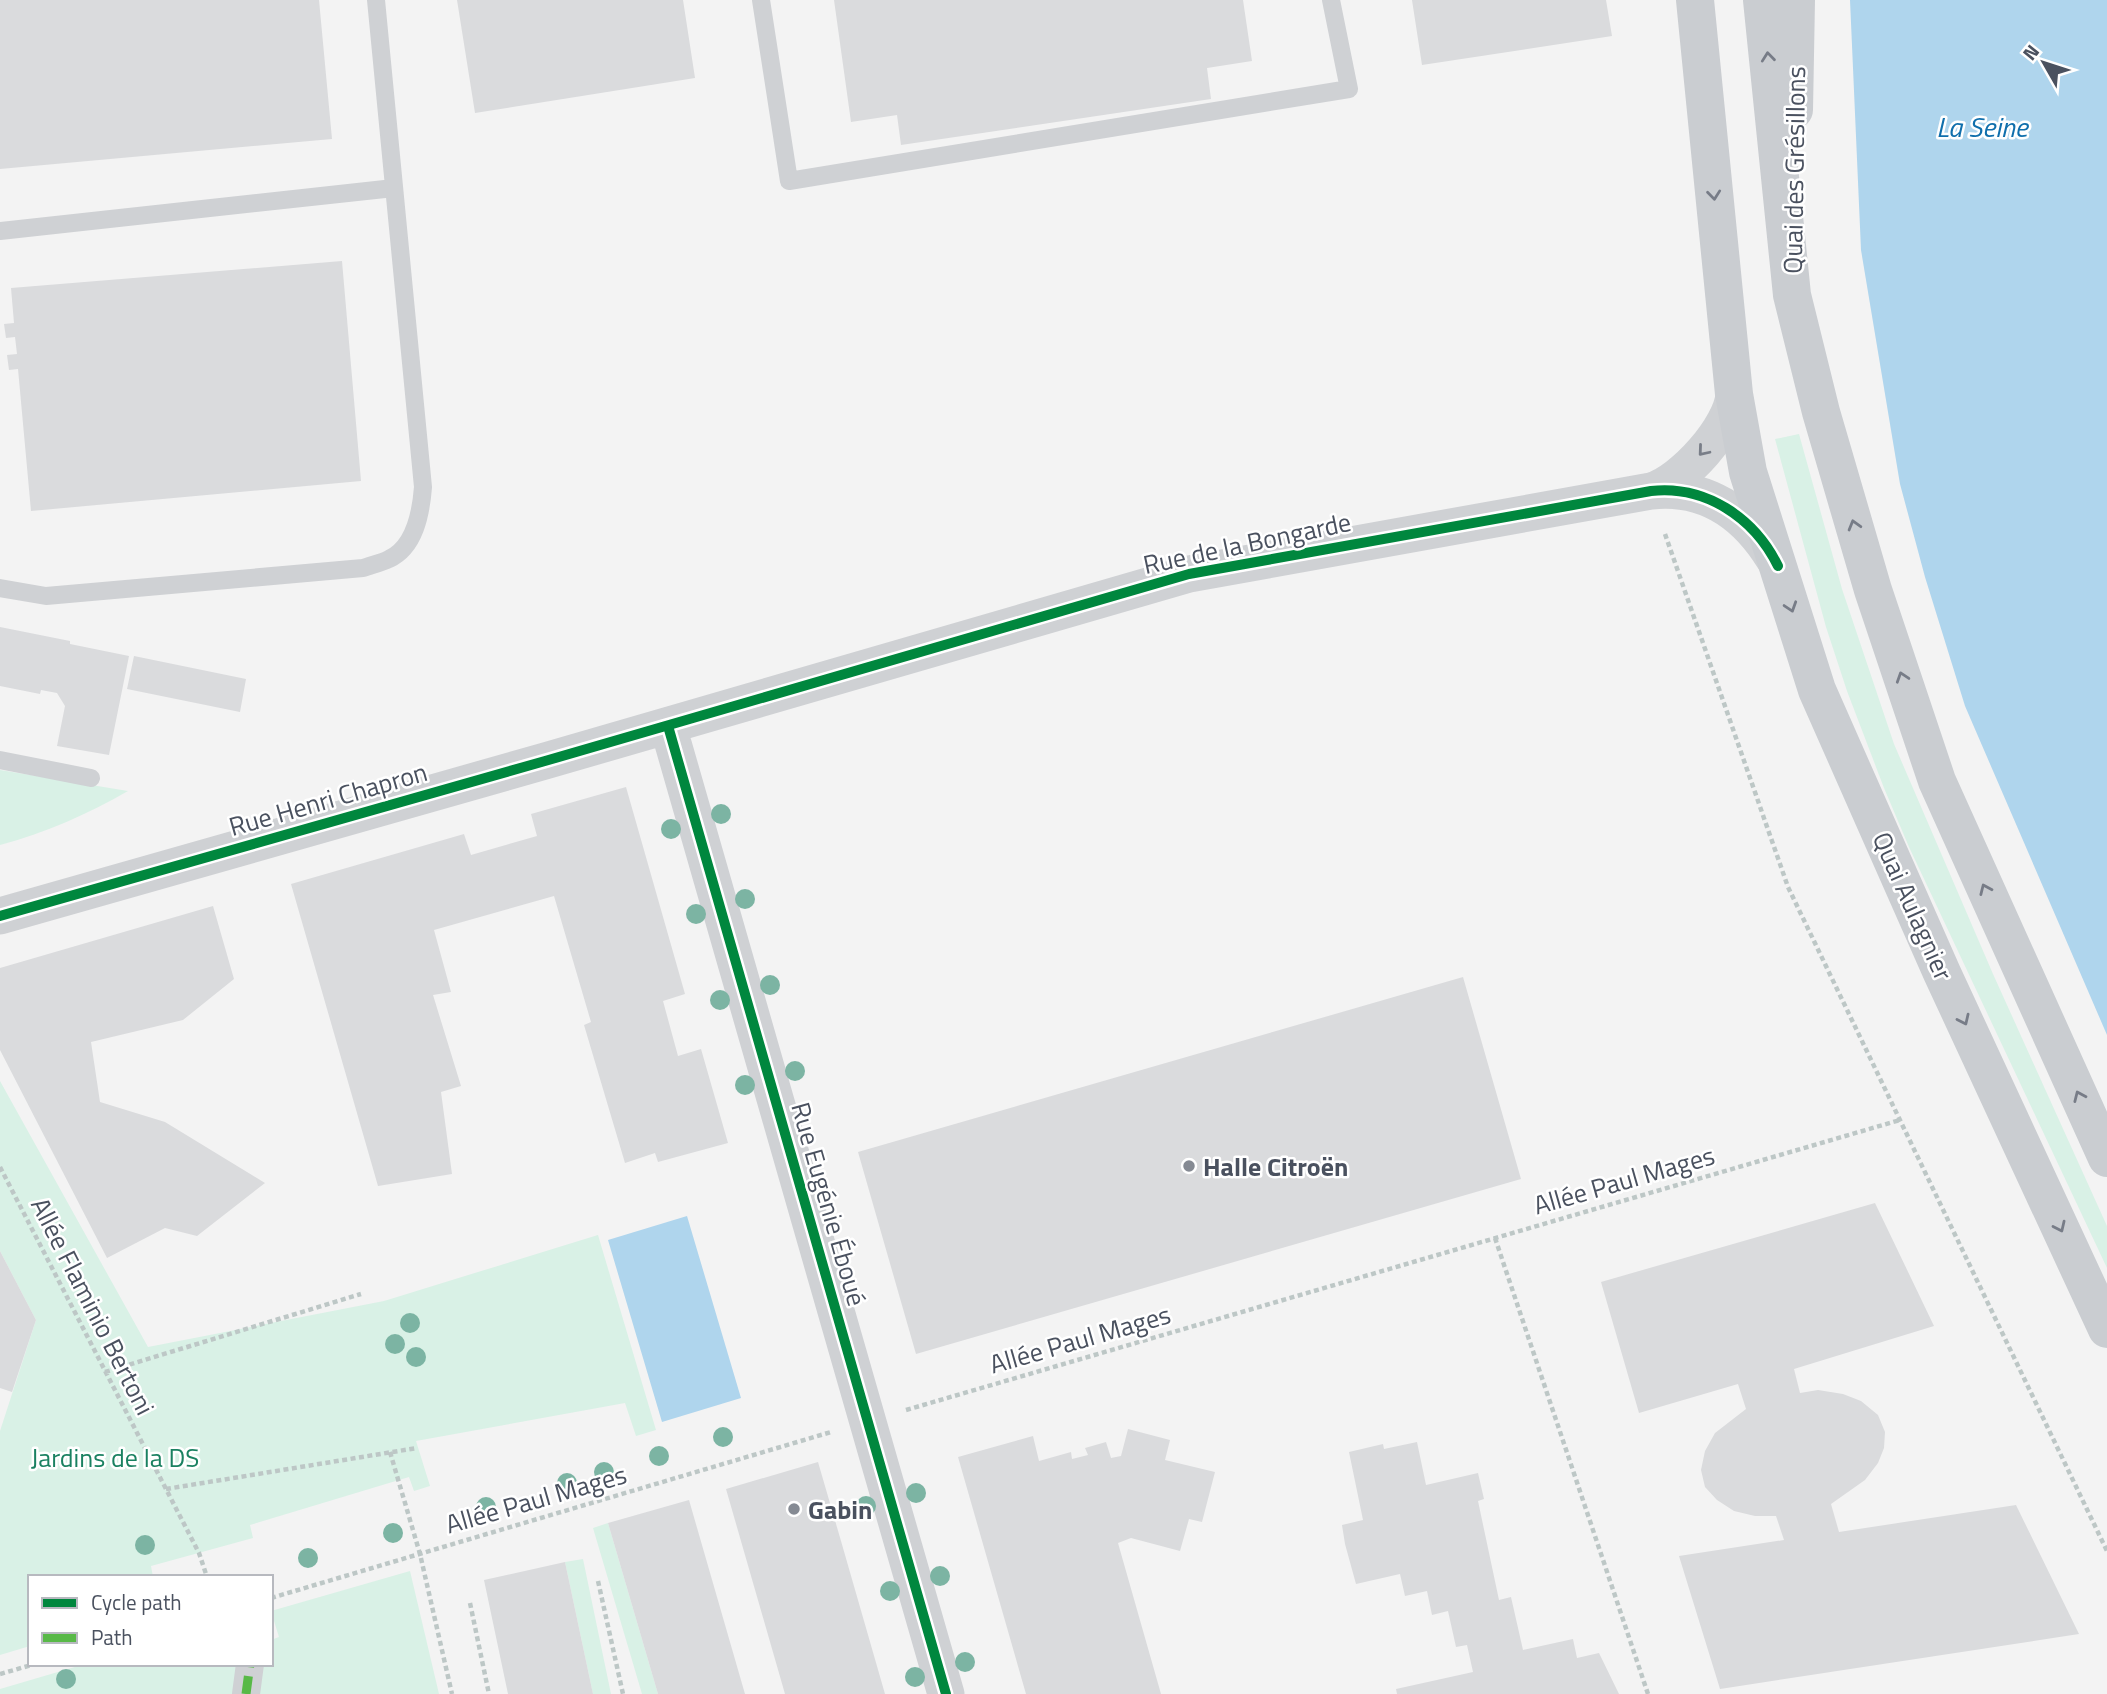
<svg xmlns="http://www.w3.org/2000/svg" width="2107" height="1694" font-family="'Titillium Web',sans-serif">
<rect width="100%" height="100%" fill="#f3f3f3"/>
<path fill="#d9f1e6" d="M 1799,434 L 1842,589 L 1894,744 L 1993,974 L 2107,1226 L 2107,1268 L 1909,847 L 1884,788 L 1847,691 L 1826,627 L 1775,439 Z
M 0,770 L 128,791 C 88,814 45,833 0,845 Z
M 0,1081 L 148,1347 L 384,1301 L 598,1235 L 656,1430 L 636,1436 L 625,1403 L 416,1441 L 430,1486 L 414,1491 L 409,1477 L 250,1525 L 253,1538 L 151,1566 L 153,1577 L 30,1577 L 30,1646 L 0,1655 L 0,1431 L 36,1320 L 0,1251 Z
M 608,1523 L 658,1694 L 642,1694 L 593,1528 Z
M 583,1559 L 611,1694 L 593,1694 L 565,1562 Z
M 410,1571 L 439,1694 L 255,1694 L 258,1664 L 271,1664 L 271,1640 L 279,1637 L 271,1611 Z
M 85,1664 L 239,1664 L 236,1694 L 0,1694 L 0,1689 Z"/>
<path fill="#afd5ed" d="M 1850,0 L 2107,0 L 2107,1035 L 1965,706 L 1925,577 L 1900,484 L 1861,250 Z
M 687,1216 L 741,1398 L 662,1422 L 608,1240 Z"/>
<path fill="#dadbdd" d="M 0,0 L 319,0 L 332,139 L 0,169 Z
M 457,0 L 683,0 L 695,78 L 475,113 Z
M 834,0 L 1243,0 L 1252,61 L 1207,68 L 1211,99 L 901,145 L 897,115 L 851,122 Z
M 1412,0 L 1606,0 L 1612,36 L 1422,65 Z
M 342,261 L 361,481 L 31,511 L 18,369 L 9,370 L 7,355 L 17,354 L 15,337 L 6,338 L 4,324 L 14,323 L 11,288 Z
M 0,627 L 70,641 L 70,644 L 129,656 L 109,755 L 57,746 L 65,706 L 57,693 L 41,690 L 40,694 L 0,686 Z
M 134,656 L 246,679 L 240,712 L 127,689 Z
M 626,787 L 685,994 L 663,1001 L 678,1056 L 701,1049 L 728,1143 L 658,1162 L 655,1153 L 625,1163 L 584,1025 L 591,1022 L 554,896 L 434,930 L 451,992 L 433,995 L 461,1086 L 441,1092 L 452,1174 L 378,1186 L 291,884 L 464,834 L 471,855 L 537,836 L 531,814 Z
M 213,906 L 234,979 L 183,1020 L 91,1042 L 100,1102 L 165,1122 L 265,1183 L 197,1236 L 165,1228 L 107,1258 L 0,1050 L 0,968 Z
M 1463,977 L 1521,1179 L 916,1354 L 858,1152 Z
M 1875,1203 L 1934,1326 L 1794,1369 L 1800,1393 L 1818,1390 L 1843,1394 L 1861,1401 L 1878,1415 L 1885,1432 L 1884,1448 L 1878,1463 L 1865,1480 L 1831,1504 L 1839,1532 L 2016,1505 L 2079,1634 L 1720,1689 L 1679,1556 L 1784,1540 L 1776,1516 L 1755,1516 L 1734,1511 L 1717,1500 L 1705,1487 L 1701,1470 L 1705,1451 L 1715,1433 L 1746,1409 L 1738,1384 L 1639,1413 L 1601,1282 Z
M 0,1251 L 36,1320 L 12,1392 L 0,1388 Z
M 1128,1429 L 1170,1440 L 1165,1460 L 1215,1472 L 1202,1522 L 1189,1519 L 1180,1551 L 1131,1538 L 1118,1543 L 1161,1694 L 1026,1694 L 958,1457 L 1033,1436 L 1039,1461 L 1071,1452 L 1072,1459 L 1088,1455 L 1085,1448 L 1106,1442 L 1111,1458 L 1121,1456 Z
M 1417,1442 L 1426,1485 L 1478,1473 L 1484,1499 L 1478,1501 L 1499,1600 L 1511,1597 L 1523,1650 L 1573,1639 L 1577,1658 L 1599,1653 L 1619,1694 L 1397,1694 L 1396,1689 L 1473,1672 L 1467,1645 L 1456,1647 L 1448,1611 L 1432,1615 L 1427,1591 L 1405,1596 L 1400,1574 L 1356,1584 L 1345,1544 L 1342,1525 L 1363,1520 L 1349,1452 L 1383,1444 L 1384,1449 Z
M 818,1462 L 841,1541 L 885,1694 L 785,1694 L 726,1489 Z
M 689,1500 L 745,1694 L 658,1694 L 608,1523 Z
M 565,1562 L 593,1694 L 508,1694 L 484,1580 Z"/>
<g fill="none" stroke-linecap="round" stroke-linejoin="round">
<path stroke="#bdc7c6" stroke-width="4.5" stroke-dasharray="5 3.5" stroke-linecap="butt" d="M 1665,534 L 1788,887 L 2107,1551
M 0,1167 L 199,1553 L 207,1577
M 1495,1238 L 1648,1694
M 105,1372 L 361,1294
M 906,1410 L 1900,1120
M 390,1452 L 420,1554 L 452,1694
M 166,1489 L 417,1448
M 598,1581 L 623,1694
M 271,1598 L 831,1432
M 470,1603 L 489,1694
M 0,1674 L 35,1664"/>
<path stroke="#cfd1d4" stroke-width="18" d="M 761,0 L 789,181 L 1349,89 L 1331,0
M 0,231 L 394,188
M 0,588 L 46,596 L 363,568 C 371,565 381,563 389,559 C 415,547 421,513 423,487 L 376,0
M 0,760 L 91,778"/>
<path stroke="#cfd1d4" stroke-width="28" d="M 246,1694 L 250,1664"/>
<path stroke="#cfd1d4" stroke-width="37" d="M 1651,491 C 1683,482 1732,427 1734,394
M 668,726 L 946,1694
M 0,916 L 545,761 L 1189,574 L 1651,491 C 1706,485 1746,513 1774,559"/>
<path stroke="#cacdd1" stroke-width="38" d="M 1695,0 L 1734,394 L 1748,472 L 1817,690 L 1942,973 L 2107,1329
M 1762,0 L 1792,295 L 1821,412 L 1873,590 L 1937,781 L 2107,1158
M 1794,110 L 1796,0"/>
<path stroke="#58b947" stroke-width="9" stroke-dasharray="18 9" stroke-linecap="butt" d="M 246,1694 L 250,1664"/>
<g stroke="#fff" stroke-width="15">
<path id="cycleway" d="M 668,726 L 946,1694
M 0,916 L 545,761 L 1189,574 L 1651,491 C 1705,485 1754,517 1778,566"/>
</g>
<use href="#cycleway" stroke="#00873e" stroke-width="10"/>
</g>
<g fill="#7cb4a3">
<circle cx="721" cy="814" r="10"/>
<circle cx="671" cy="829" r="10"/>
<circle cx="745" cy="899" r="10"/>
<circle cx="696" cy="914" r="10"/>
<circle cx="770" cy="985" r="10"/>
<circle cx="720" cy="1000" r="10"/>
<circle cx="795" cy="1071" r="10"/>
<circle cx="745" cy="1085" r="10"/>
<circle cx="410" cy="1323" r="10"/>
<circle cx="395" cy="1344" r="10"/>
<circle cx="416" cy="1357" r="10"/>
<circle cx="723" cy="1437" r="10"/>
<circle cx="659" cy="1456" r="10"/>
<circle cx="604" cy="1472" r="10"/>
<circle cx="567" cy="1483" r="10"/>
<circle cx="916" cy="1493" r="10"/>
<circle cx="866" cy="1506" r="10"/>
<circle cx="486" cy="1507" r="10"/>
<circle cx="393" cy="1533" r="10"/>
<circle cx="145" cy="1545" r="10"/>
<circle cx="308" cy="1558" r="10"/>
<circle cx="940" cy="1576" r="10"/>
<circle cx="890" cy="1591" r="10"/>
<circle cx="965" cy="1662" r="10"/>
<circle cx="915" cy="1677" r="10"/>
<circle cx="66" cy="1679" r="10"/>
</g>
<defs><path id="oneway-chevron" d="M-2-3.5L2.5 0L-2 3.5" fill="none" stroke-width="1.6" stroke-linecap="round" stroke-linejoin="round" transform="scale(1.75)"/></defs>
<g stroke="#777c87">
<use href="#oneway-chevron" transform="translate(1768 57) rotate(-96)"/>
<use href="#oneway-chevron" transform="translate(1714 195) rotate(84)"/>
<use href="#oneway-chevron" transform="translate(1854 525) rotate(-106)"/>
<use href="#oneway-chevron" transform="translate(1791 607) rotate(72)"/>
<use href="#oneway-chevron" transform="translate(1902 677) rotate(-108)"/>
<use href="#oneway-chevron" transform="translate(1985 889) rotate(-114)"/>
<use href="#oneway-chevron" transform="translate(1964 1020) rotate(65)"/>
<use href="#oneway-chevron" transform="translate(2079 1096) rotate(-114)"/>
<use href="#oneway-chevron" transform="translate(2060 1227) rotate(65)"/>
</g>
<use stroke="#797e88" href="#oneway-chevron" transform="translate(1703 451) rotate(130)"/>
<g fill="#858a93" stroke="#fff" stroke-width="2.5">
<circle cx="1189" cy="1166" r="7"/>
<circle cx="794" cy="1509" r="7"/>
</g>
<g text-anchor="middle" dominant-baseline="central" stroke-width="5" stroke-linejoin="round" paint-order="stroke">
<g font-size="26" fill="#4a515f" stroke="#fff">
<text transform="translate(1794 170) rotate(-89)">Quai des Grésillons</text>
<text transform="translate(1247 543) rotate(-12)">Rue de la Bongarde</text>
<text transform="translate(328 799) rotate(-16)">Rue Henri Chapron</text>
<text transform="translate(1913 906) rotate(66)">Quai Aulagnier</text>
<text transform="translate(1624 1180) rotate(-16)">Allée Paul Mages</text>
<text transform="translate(829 1204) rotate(74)">Rue Eugénie Éboué</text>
<text transform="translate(93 1306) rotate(63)">Allée Flaminio Bertoni</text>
<text transform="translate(1080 1339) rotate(-16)">Allée Paul Mages</text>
<text transform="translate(536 1499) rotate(-16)">Allée Paul Mages</text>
</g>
<g font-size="26" font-weight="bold" fill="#4a515f" stroke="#fff" text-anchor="start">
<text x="1203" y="1166">Halle Citroën</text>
<text x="808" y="1509">Gabin</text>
</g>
<g font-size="26" fill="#1a8161" stroke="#fff">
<text x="115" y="1457">Jardins de la DS</text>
</g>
<g font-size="28" font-style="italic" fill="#106fac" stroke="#fff">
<text x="1982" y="126">La Seine</text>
</g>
</g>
<rect x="28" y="1575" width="245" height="91" fill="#ffffff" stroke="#b7b9bf" stroke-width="2"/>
<rect x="42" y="1598" width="35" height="10" fill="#00873e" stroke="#b7b9bf" stroke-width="2"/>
<text x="91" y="1610" font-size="21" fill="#4a515f">Cycle path</text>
<rect x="42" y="1633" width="35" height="10" fill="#58b947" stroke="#b7b9bf" stroke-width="2"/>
<text x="91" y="1645" font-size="21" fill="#4a515f">Path</text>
<g transform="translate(2044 63) rotate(309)" stroke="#ffffff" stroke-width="5" paint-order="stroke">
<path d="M0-5L12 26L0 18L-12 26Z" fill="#4a515f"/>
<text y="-10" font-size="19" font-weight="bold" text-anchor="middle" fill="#4a515f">N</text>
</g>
</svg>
